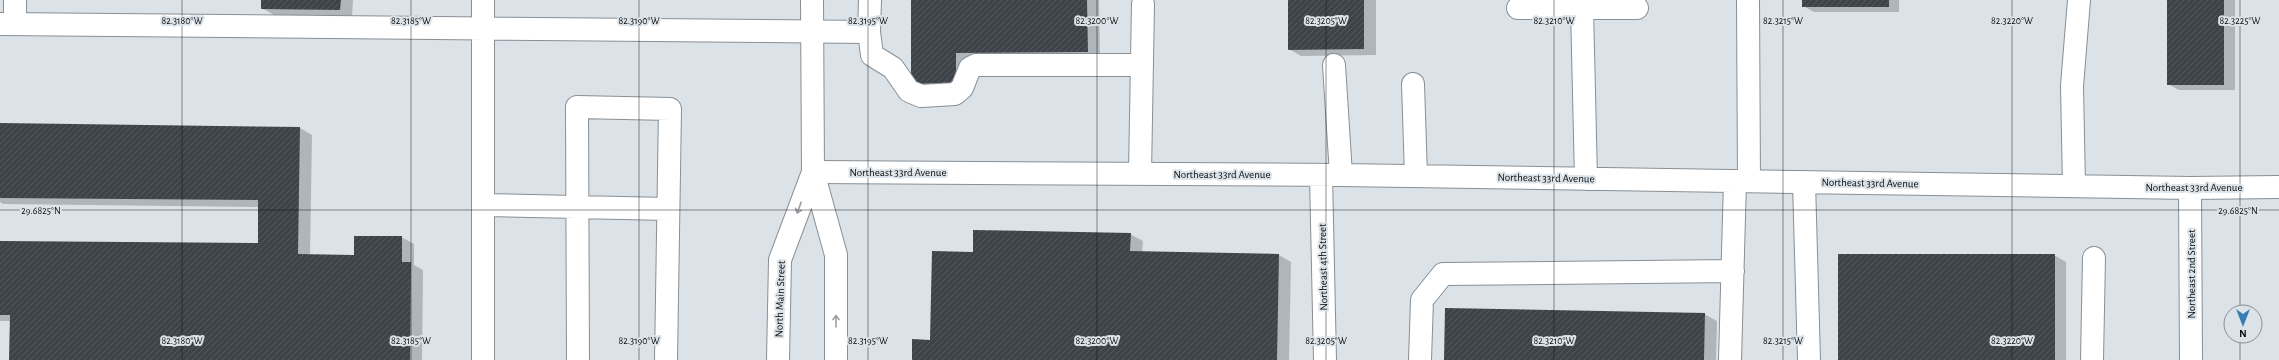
<svg xmlns="http://www.w3.org/2000/svg" width="2279" height="360" font-family="'Alegreya Sans',sans-serif">
<defs>
<pattern id="building-hatch" width="6" height="6" patternUnits="userSpaceOnUse"><rect width="6" height="6" fill="#3d4349"/><path d="M-1 1l2-2M0 6l6-6M5 7l2-2" fill="none" stroke="#555a5f"/></pattern>
</defs>
<rect width="100%" height="100%" fill="#dbe3e9"/>
<path fill="#0003" d="M 262,0 L 353,0 L 352,17 L 274,15 L 262,8 Z
M 912,0 L 1099,0 L 1100,59 L 968,59 L 968,90 L 924,90 L 912,83 Z
M 1289,0 L 1376,0 L 1376,55 L 1301,56 L 1289,49 Z
M 1803,0 L 1899,0 L 1899,12 L 1814,12 L 1803,6 Z
M 2168,0 L 2235,0 L 2235,90 L 2179,90 L 2168,84 Z
M 0,124 L 300,128 L 312,135 L 310,255 L 355,256 L 401,237 L 414,244 L 414,265 L 423,270 L 422,360 L 10,360 L 11,321 L 0,321 L 0,242 L 259,244 L 259,207 L 3,204 L 0,202 Z
M 1130,234 L 1143,241 L 1142,252 L 1279,255 L 1291,262 L 1289,360 L 913,360 L 931,341 L 974,253 Z
M 2054,255 L 2066,262 L 2066,360 L 1839,360 Z
M 1704,314 L 1717,321 L 1716,360 L 1445,360 Z"/>
<path fill="url(#building-hatch)" d="M 261,0 L 341,0 L 340,10 L 261,9 Z
M 911,0 L 1087,0 L 1088,52 L 956,53 L 956,83 L 911,84 Z
M 1288,0 L 1364,0 L 1364,49 L 1288,50 Z
M 1802,0 L 1889,0 L 1889,7 L 1802,7 Z
M 2167,0 L 2224,0 L 2224,85 L 2167,85 Z
M 0,123 L 300,127 L 298,254 L 354,255 L 354,236 L 402,236 L 402,262 L 411,262 L 410,360 L 9,360 L 10,315 L 0,315 L 0,241 L 258,243 L 258,200 L 0,198 Z
M 973,230 L 1131,233 L 1130,251 L 1279,254 L 1277,360 L 912,360 L 912,339 L 930,340 L 932,251 L 973,252 Z
M 1838,254 L 2055,254 L 2055,360 L 1838,360 Z
M 1445,308 L 1705,313 L 1704,360 L 1444,360 Z"/>
<g fill="none" stroke-linecap="round" stroke-linejoin="round">
<g stroke="#888f95" stroke-width="24">
<path id="minor" d="M 870,0 L 869,32 L 872,55 L 893,68 L 909,91 L 921,96 L 955,94 L 962,88 L 970,68 L 976,65 L 1142,65
M 1748,0 L 1749,181
M 1518,8 L 1582,8 L 1586,179
M 1582,8 L 1637,8
M 0,24 L 869,32
M 15,24 L 15,0
M 1334,65 L 1341,175
M 1413,84 L 1416,176
M 813,172 L 1341,175 L 2190,188 L 2279,187
M 1140,174 L 1143,4
M 1321,175 L 1325,360
M 1804,182 L 1809,360
M 2074,186 L 2072,86 L 2079,0
M 2190,188 L 2191,360
M 484,205 L 668,209
M 483,360 L 483,0
M 578,360 L 577,107 L 670,109 L 666,360
M 1420,360 L 1422,300 L 1443,274 L 1733,271
M 1730,360 L 1735,181
M 2092,360 L 2094,258"/>
</g>
<g stroke="#888f95" stroke-width="24">
<path id="major" d="M 812,0 L 813,172 L 836,255 L 836,360
M 778,360 L 780,260 L 813,172"/>
</g>
<use href="#minor" stroke="#fff" stroke-width="22"/>
<use href="#major" stroke="#fff" stroke-width="22"/>
</g>
<defs><path id="oneway-shaft" d="M-6 0H5M1.5-3L5.5 0L1.5 3" fill="none" stroke-width="1.6" stroke-linecap="round" stroke-linejoin="round"/></defs>
<g stroke="#9d9e9f">
<use href="#oneway-shaft" transform="translate(799 208) rotate(110)"/>
<use href="#oneway-shaft" transform="translate(836 321) rotate(-90)"/>
</g>
<path fill="none" stroke="#090c0e" stroke-width="1" stroke-opacity="0.45" d="M 182,0 L 182,360M 411,0 L 411,360M 639,0 L 639,360M 868,0 L 868,360M 1097,0 L 1097,360M 1326,0 L 1326,360M 1554,0 L 1554,360M 1783,0 L 1783,360M 2012,0 L 2012,360M 2240,0 L 2240,312M 0,210 L 2279,210M 2240,336 L 2240,360"/>
<g text-anchor="middle" dominant-baseline="central" stroke-width="4" stroke-linejoin="round" paint-order="stroke">
<g font-size="11" fill="#090c0e" stroke="#dbe3e9">
<text x="898" y="172">Northeast 33rd Avenue</text>
<text x="1222" y="174">Northeast 33rd Avenue</text>
<text transform="translate(1546 178) rotate(1)">Northeast 33rd Avenue</text>
<text transform="translate(1870 183) rotate(1)">Northeast 33rd Avenue</text>
<text x="2194" y="187">Northeast 33rd Avenue</text>
<text transform="translate(1323 267) rotate(-91)">Northeast 4th Street</text>
<text transform="translate(2191 274) rotate(-90)">Northeast 2nd Street</text>
<text transform="translate(780 299) rotate(-88)">North Main Street</text>
</g>
</g>
<g font-size="10" text-anchor="middle" fill="#090c0e" stroke="#dbe3e9" stroke-width="4" stroke-linejoin="round" paint-order="stroke">
<text x="182" y="24">82.3180°W</text>
<text x="411" y="24">82.3185°W</text>
<text x="639" y="24">82.3190°W</text>
<text x="868" y="24">82.3195°W</text>
<text x="1097" y="24">82.3200°W</text>
<text x="1326" y="24">82.3205°W</text>
<text x="1554" y="24">82.3210°W</text>
<text x="1783" y="24">82.3215°W</text>
<text x="2012" y="24">82.3220°W</text>
<text x="2240" y="24">82.3225°W</text>
<text x="2238" y="214">29.6825°N</text>
<text x="41" y="214">29.6825°N</text>
<text x="182" y="344">82.3180°W</text>
<text x="411" y="344">82.3185°W</text>
<text x="639" y="344">82.3190°W</text>
<text x="868" y="344">82.3195°W</text>
<text x="1097" y="344">82.3200°W</text>
<text x="1326" y="344">82.3205°W</text>
<text x="1554" y="344">82.3210°W</text>
<text x="1783" y="344">82.3215°W</text>
<text x="2012" y="344">82.3220°W</text>
</g>
<g transform="translate(2243 324) rotate(180)"><circle r="19" fill="#dbe3e9" stroke="#878d91"/>
<path d="M0-3L7 15L0 10L-7 15Z" fill="#377fb3"/>
<text y="-6" font-size="11" font-weight="bold" text-anchor="middle" fill="#090c0e">N</text>
</g>
</svg>
